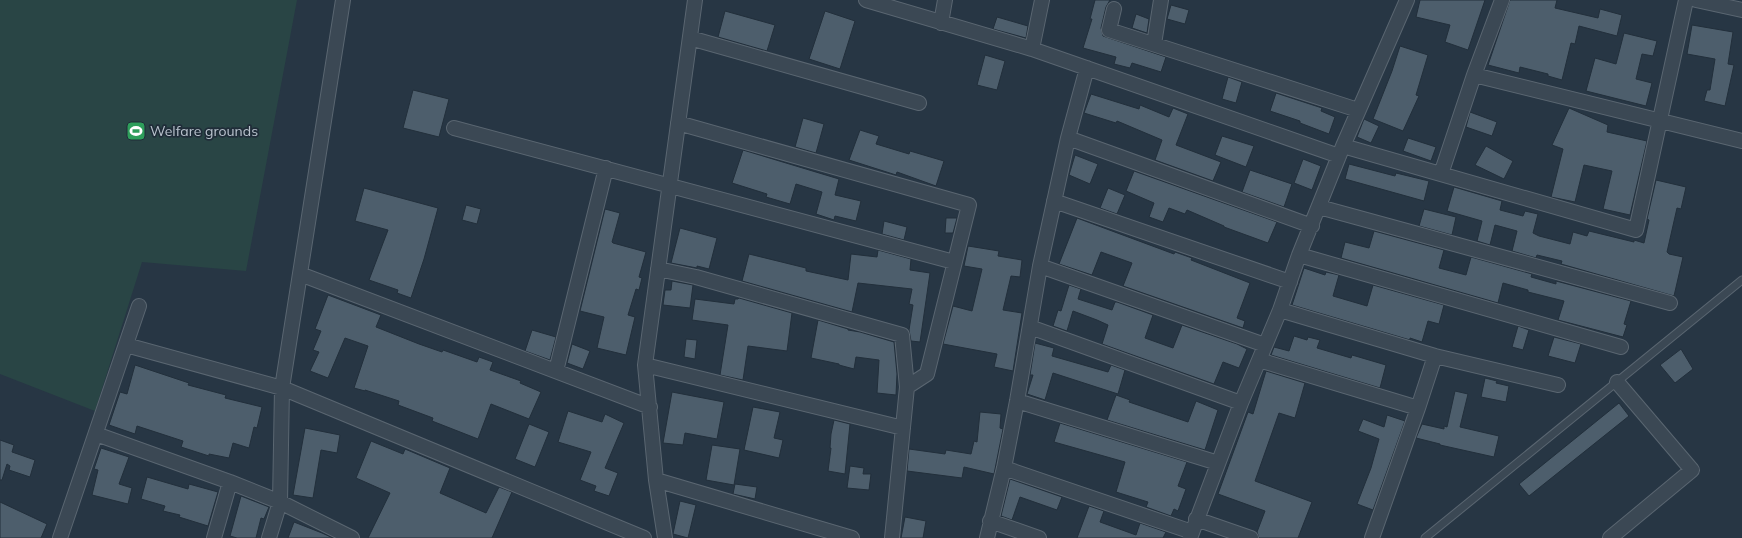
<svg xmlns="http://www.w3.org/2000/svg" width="1742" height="538" font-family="Mulish,sans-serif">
<rect width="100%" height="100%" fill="#273644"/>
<path fill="#294545" d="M 0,0 L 297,0 L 246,271 L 142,262 L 95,411 L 0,374 Z"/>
<path fill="#4d5e6c" stroke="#222f3b" d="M 1095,0 L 1110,0 L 1106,7 L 1101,28 L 1103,36 L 1166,57 L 1161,72 L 1132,63 L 1130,68 L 1114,64 L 1116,57 L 1083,48 L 1092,19 L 1090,19 Z
M 1420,0 L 1485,0 L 1468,50 L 1445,42 L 1450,25 L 1416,17 Z
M 1510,0 L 1557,0 L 1555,8 L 1598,18 L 1600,9 L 1622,15 L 1617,36 L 1579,26 L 1575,44 L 1571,43 L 1562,80 L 1548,76 L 1548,74 L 1520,67 L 1519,73 L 1488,65 Z
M 1171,5 L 1189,10 L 1185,24 L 1167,19 Z
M 725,11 L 775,25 L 767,51 L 718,37 Z
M 825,11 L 855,21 L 840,69 L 809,59 Z
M 1136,14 L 1149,19 L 1147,33 L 1132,28 Z
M 997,17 L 1028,26 L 1026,38 L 993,29 Z
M 1692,25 L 1733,32 L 1728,64 L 1734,65 L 1725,106 L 1704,101 L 1707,90 L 1710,90 L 1715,59 L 1687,54 Z
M 1624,33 L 1657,41 L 1653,56 L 1642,54 L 1636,79 L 1652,83 L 1646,106 L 1586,91 L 1595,58 L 1616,64 Z
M 1400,46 L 1428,55 L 1416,95 L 1419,96 L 1403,131 L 1373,119 L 1392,71 Z
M 985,55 L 1005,61 L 997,90 L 977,85 Z
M 1228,77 L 1242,82 L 1236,103 L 1222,99 Z
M 413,90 L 449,99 L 439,137 L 403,128 Z
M 1276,93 L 1322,108 L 1321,111 L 1335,117 L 1329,134 L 1300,123 L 1300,121 L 1270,111 Z
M 1091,94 L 1139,109 L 1140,105 L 1169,117 L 1173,108 L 1188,114 L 1176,145 L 1221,162 L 1213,181 L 1155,160 L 1162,140 L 1117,121 L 1116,123 L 1084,113 Z
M 1569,108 L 1608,125 L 1607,132 L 1647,141 L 1630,215 L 1603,209 L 1612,171 L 1584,165 L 1575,202 L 1551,197 L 1563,149 L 1552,145 Z
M 1470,112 L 1497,122 L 1492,136 L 1466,127 Z
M 803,118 L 824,124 L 816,153 L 795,147 Z
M 1364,119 L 1379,126 L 1371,143 L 1357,137 Z
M 860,130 L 879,136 L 876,144 L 909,154 L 910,151 L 944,161 L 936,186 L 897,172 L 896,175 L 849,160 Z
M 1222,136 L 1254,146 L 1246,167 L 1215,155 Z
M 1408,138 L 1436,147 L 1431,161 L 1403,151 Z
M 1486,146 L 1513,161 L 1504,179 L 1475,165 Z
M 743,150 L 839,179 L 835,195 L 861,201 L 856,221 L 835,216 L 834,220 L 816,214 L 822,192 L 796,184 L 790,204 L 766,197 L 767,194 L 732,183 Z
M 1075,155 L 1098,164 L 1090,184 L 1069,175 Z
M 1303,159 L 1321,166 L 1312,190 L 1294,183 Z
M 1349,164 L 1395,176 L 1396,173 L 1429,181 L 1424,201 L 1345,179 Z
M 1250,170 L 1292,184 L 1284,207 L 1242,192 Z
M 1134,171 L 1277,222 L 1268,243 L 1224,227 L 1224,226 L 1187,210 L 1185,214 L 1169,208 L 1163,222 L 1149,217 L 1154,203 L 1126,191 Z
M 1656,180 L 1686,187 L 1681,209 L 1677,208 L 1667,252 L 1669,254 L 1683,257 L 1674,296 L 1561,264 L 1562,261 L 1537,255 L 1536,258 L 1512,251 L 1517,231 L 1495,225 L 1490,245 L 1477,241 L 1482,221 L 1447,211 L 1454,187 L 1502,201 L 1500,210 L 1523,216 L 1525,211 L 1538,214 L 1533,233 L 1539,236 L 1570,244 L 1573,232 L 1587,236 L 1589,231 L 1634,242 L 1634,240 L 1644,243 L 1649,220 L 1647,219 Z
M 364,188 L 438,208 L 424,259 L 411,298 L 397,293 L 398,290 L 369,280 L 388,230 L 355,221 Z
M 1108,188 L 1125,195 L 1117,214 L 1100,208 Z
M 466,205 L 481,209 L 477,224 L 462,220 Z
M 605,209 L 620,213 L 612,242 L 613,243 L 646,252 L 639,277 L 642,278 L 639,290 L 636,289 L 628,315 L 635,317 L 626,355 L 597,348 L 604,317 L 580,311 Z
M 1424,209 L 1456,217 L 1452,235 L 1419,226 Z
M 946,218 L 957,218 L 953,233 L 945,233 Z
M 1077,218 L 1174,254 L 1175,252 L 1192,258 L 1191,260 L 1250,283 L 1237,318 L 1245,321 L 1243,328 L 1123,286 L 1132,263 L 1101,252 L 1092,275 L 1059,264 Z
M 884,221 L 907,227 L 904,240 L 882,234 Z
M 680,228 L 717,238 L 709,269 L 697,266 L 697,268 L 671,263 Z
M 1374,231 L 1444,250 L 1439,268 L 1466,275 L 1471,257 L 1532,274 L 1531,277 L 1556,284 L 1556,281 L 1631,301 L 1624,324 L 1627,325 L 1623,337 L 1558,320 L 1564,301 L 1528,292 L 1528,290 L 1503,283 L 1498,303 L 1341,258 L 1345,242 L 1369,248 Z
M 968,246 L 999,251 L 998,256 L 1022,260 L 1020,277 L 1011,276 L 1003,310 L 1022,313 L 1013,371 L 994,367 L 997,354 L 943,344 L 953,306 L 972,311 L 982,269 L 964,266 Z
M 878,250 L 911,259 L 910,270 L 930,273 L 920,342 L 911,341 L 909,330 L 913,305 L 909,304 L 912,289 L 858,283 L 852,312 L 742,281 L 749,254 L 806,268 L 806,271 L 848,280 L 851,254 L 877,257 Z
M 1304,268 L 1325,275 L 1326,272 L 1339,275 L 1333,296 L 1367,306 L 1373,285 L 1444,305 L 1439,324 L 1428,321 L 1422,342 L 1410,338 L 1410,340 L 1292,305 Z
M 672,281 L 693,285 L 690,308 L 663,305 L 665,290 L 671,290 Z
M 1069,285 L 1081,289 L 1078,299 L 1112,310 L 1115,302 L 1117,302 L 1153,315 L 1145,338 L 1173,348 L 1182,325 L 1237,344 L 1247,349 L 1239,368 L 1223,362 L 1214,384 L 1102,344 L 1108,325 L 1097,320 L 1073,311 L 1067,331 L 1053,326 L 1058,310 L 1061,311 Z
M 328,295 L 381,315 L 376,327 L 419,344 L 442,352 L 443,350 L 477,362 L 479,357 L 493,362 L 490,370 L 521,381 L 520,383 L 541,392 L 529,419 L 491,404 L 478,439 L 432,421 L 433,418 L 398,405 L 399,401 L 365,390 L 365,391 L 354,388 L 368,346 L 345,338 L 328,378 L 310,371 L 319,352 L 313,350 L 321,331 L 315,329 Z
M 739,298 L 792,313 L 787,351 L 748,346 L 743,380 L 720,375 L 728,325 L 692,320 L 695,299 L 734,304 L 735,299 L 738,299 Z
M 818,320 L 848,329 L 848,330 L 860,332 L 894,342 L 897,374 L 896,395 L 877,393 L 879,360 L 856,357 L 854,369 L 839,365 L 839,364 L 811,358 Z
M 1518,326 L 1529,330 L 1523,350 L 1512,347 Z
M 532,330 L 556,337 L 550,360 L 525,351 Z
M 1294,336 L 1307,340 L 1308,337 L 1320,340 L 1317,348 L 1351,358 L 1352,355 L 1386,365 L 1380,388 L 1271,355 L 1274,347 L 1289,351 Z
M 1554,337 L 1581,344 L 1575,363 L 1548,356 Z
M 686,339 L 697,340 L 695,359 L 684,357 Z
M 1035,343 L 1054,348 L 1052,356 L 1108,372 L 1111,365 L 1125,370 L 1118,394 L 1053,373 L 1045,400 L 1027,394 L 1033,375 L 1030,375 Z
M 572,344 L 590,351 L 583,369 L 567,363 Z
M 1681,349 L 1693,369 L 1675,383 L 1660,365 Z
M 135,365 L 189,383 L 188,385 L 226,395 L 225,398 L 262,407 L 257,428 L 254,427 L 249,448 L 233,443 L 229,458 L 209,454 L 209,456 L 181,447 L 183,441 L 137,426 L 135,434 L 109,425 L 120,392 L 127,394 Z
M 1266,371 L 1305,383 L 1295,418 L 1279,413 L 1255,481 L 1312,502 L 1298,538 L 1259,538 L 1257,532 L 1265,511 L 1218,494 L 1248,412 L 1253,414 Z
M 1485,378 L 1497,381 L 1496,383 L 1509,386 L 1506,402 L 1481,397 Z
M 1455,391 L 1468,394 L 1460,427 L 1499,436 L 1494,457 L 1440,445 L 1440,444 L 1416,438 L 1422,424 L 1444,429 L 1444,426 L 1447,427 Z
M 672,392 L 724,402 L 717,439 L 685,433 L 683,445 L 663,443 Z
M 1116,395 L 1130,400 L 1129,402 L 1188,422 L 1196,401 L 1218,410 L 1205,450 L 1107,420 Z
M 1619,403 L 1629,416 L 1529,496 L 1519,484 Z
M 753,407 L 780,412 L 774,438 L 783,440 L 779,458 L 744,450 Z
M 568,411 L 602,422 L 605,414 L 624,423 L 605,468 L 618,473 L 609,496 L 594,491 L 596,486 L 580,480 L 591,452 L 558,442 Z
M 980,412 L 1001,414 L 1000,428 L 1003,429 L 994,474 L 964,467 L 962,478 L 907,471 L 909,449 L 945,454 L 946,450 L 971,454 L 974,441 L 977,442 Z
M 1387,415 L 1405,421 L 1373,510 L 1357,504 L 1371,468 L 1379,439 L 1358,431 L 1363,419 L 1384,427 Z
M 834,420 L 850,424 L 845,474 L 828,471 L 831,448 L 830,448 L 831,434 Z
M 1060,423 L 1187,462 L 1178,486 L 1186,489 L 1178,511 L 1174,509 L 1171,516 L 1146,507 L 1148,502 L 1116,492 L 1125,462 L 1054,442 Z
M 529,424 L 549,432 L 535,467 L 515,459 Z
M 305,428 L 340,435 L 337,453 L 321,450 L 313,498 L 293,495 Z
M 0,440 L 14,445 L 12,452 L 35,460 L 30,477 L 9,470 L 10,466 L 7,464 L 2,480 L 0,480 Z
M 371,441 L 403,454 L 405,449 L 450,468 L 440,493 L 486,513 L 499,487 L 512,492 L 492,538 L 368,538 L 390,493 L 356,478 Z
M 712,445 L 740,449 L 734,485 L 706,480 Z
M 101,448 L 129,457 L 119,484 L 132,488 L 128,504 L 92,495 L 98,470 L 94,469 Z
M 850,466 L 864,468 L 863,474 L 871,474 L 869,490 L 847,488 Z
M 147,477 L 188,489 L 189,484 L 218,492 L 208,526 L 179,517 L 180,515 L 163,511 L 165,506 L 141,499 Z
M 1010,479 L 1062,497 L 1057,510 L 1020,497 L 1012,520 L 1001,516 Z
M 735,484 L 757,487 L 755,499 L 733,494 Z
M 241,496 L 269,507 L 264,519 L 261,518 L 256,538 L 237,538 L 230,536 Z
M 680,501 L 696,505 L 688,538 L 673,534 Z
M 0,502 L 47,524 L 41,538 L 0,538 Z
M 1089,506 L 1104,511 L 1100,522 L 1136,535 L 1140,523 L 1166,532 L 1163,538 L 1077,538 Z
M 905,517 L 926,521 L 923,538 L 901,538 Z
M 294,522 L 322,533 L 333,538 L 288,538 Z"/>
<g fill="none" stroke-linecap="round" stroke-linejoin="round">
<g stroke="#5a6671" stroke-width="9">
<path id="lane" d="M 1425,538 L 1742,280"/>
</g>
<g stroke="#5a6671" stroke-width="16">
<path id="street" d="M 866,0 L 1032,49 L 1339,156
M 1696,0 L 1742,10
M 1114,9 L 1109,30 L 1358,110
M 941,23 L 945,0
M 690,38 L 919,103
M 1154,44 L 1161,0
M 1032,49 L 1042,0
M 1474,75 L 1742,141
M 678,123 L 969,205 L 927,374 L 907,387
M 454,128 L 954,262
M 1068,138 L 1312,226
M 1343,146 L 1636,230 L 1686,0
M 1441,174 L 1474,75 L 1502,0
M 1054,201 L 1290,282
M 1319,207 L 1670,303
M 1299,255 L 1621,347
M 1040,266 L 1265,345
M 658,269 L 696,277 L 902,335 L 907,387 L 892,538
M 300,274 L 650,407
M 1280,310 L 1435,356 L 1558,385
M 1030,327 L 1241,403
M 126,345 L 282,388 L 644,538
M 1259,360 L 1418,408
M 645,365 L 903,428
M 556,371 L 606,168
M 1017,401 L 1218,463
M 96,434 L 230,482 L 280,502 L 352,538
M 1004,468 L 1192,532
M 656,480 L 852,538
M 1196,519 L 1251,538
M 990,521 L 1039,538
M 60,538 L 139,306
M 214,538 L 230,482
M 269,538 L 280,502 L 282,388 L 343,0
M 665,538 L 656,480 L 645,365 L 695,0
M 987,538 L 1004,468 L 1017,401 L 1040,266 L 1068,138 L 1087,68
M 1190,538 L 1241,403 L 1280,310 L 1299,255 L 1343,146 L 1407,0
M 1372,538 L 1418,408 L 1435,356
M 1610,538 L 1692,470 L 1617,382"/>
</g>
<use href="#lane" stroke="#3b4854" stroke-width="7"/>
<use href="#street" stroke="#3b4854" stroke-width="14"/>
</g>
<defs>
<g id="stadium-square" transform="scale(1)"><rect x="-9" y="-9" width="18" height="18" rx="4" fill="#2e9e5b" stroke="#202d39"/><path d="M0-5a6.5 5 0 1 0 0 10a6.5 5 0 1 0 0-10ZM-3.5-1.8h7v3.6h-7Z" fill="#fff"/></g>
</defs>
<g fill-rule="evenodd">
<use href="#stadium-square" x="136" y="131"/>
</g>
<g text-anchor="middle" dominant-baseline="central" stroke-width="3.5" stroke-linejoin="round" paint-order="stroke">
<g font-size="14" fill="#b9c3cd" stroke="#202d39" text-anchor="start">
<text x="150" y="131">Welfare grounds</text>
</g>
</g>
</svg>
